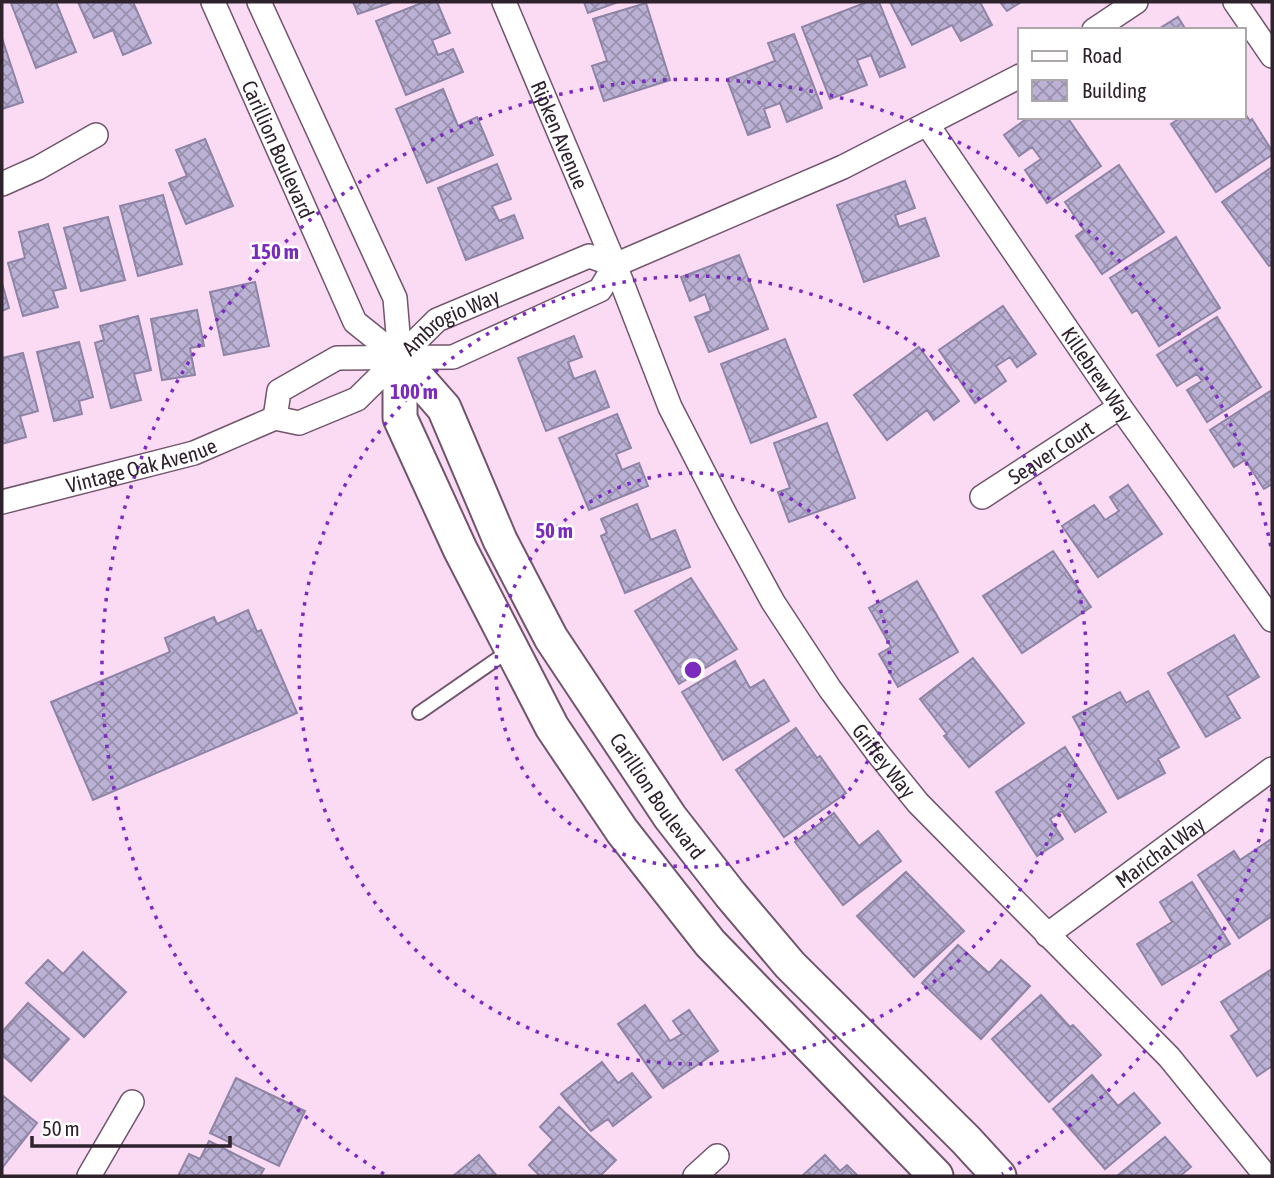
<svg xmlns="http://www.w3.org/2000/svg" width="1274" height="1178" font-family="'Asap Condensed',sans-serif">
<defs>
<pattern id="building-cross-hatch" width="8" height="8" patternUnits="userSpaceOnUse" patternTransform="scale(1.75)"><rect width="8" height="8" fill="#bbb1d4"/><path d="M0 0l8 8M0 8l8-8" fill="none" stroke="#9890ac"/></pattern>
</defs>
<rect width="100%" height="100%" fill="#fbdaf4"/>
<path fill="url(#building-cross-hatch)" stroke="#8e84a5" stroke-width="2" d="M 56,2 L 76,52 L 36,68 L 11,3 Z
M 78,2 L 133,2 L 151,43 L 123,55 L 113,30 L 94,38 Z
M 353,2 L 393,2 L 358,14 Z
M 424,2 L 437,2 L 450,33 L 432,40 L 438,55 L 453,49 L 463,72 L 406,95 L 376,21 Z
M 584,2 L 618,2 L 588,13 Z
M 867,2 L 879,2 L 905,67 L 880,77 L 871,55 L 857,60 L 867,85 L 830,99 L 802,27 Z
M 890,2 L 980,2 L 992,25 L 961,41 L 952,25 L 912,45 Z
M 1000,2 L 1021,2 L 1007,11 Z
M 646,3 L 670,80 L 604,101 L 592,66 L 607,61 L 593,19 Z
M 1178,17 L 1186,30 L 1157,30 Z
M 794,34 L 822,108 L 787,122 L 780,103 L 764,109 L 770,127 L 748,135 L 727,79 L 775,61 L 768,43 Z
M 2,38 L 23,102 L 2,109 Z
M 443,89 L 458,126 L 477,117 L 493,155 L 427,183 L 396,109 Z
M 1244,112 L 1250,121 L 1252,119 L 1272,151 L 1272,155 L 1216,192 L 1171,124 L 1182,117 L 1244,117 Z
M 1029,117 L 1067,117 L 1101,166 L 1047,203 L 1025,170 L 1041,159 L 1032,147 L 1019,156 L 1004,135 Z
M 205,139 L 233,206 L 186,224 L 169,183 L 187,176 L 176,150 Z
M 497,164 L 511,199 L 492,206 L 499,221 L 514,215 L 523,238 L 466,260 L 438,188 Z
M 1119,165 L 1164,232 L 1102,274 L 1076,236 L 1084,230 L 1065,202 Z
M 1272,167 L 1272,264 L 1269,266 L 1222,202 Z
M 905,181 L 915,208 L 895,215 L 899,227 L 925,218 L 939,256 L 864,282 L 837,205 Z
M 163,195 L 182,264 L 138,276 L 120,206 Z
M 108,217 L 125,280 L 81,291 L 64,228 Z
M 48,224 L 66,288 L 53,291 L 58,307 L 23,316 L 8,263 L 25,258 L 19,232 Z
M 1176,237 L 1220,308 L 1159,346 L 1137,310 L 1132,313 L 1110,278 Z
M 739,255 L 768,329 L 709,352 L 695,317 L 711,311 L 705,294 L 690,301 L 681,277 Z
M 255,282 L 269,346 L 224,355 L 210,292 Z
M 2,283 L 9,308 L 2,311 Z
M 1003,306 L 1036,354 L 1017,367 L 1010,357 L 996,366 L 1006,381 L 975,403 L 939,350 Z
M 197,310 L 204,346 L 190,348 L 195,375 L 162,380 L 151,319 Z
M 138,316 L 151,370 L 134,374 L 141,400 L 111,408 L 95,343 L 104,340 L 100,326 Z
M 1217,317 L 1261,387 L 1207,422 L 1187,390 L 1202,381 L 1197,374 L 1177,386 L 1157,355 Z
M 574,336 L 582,357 L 568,362 L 574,379 L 595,371 L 609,407 L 546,431 L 518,358 Z
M 785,339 L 816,417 L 751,443 L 721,364 Z
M 79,342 L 93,397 L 79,401 L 82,414 L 54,421 L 37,352 Z
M 919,347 L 959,401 L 934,420 L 927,410 L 887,440 L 854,395 Z
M 23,353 L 38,411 L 20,416 L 26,437 L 2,444 L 2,358 Z
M 1272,390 L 1272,484 L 1264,489 L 1245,460 L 1234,467 L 1210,430 Z
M 617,414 L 631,448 L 616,454 L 622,470 L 639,463 L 648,486 L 589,510 L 559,438 Z
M 827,423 L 855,498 L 789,522 L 778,492 L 790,488 L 774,443 Z
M 1128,485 L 1162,534 L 1098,577 L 1062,526 L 1094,505 L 1105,520 L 1119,511 L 1110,497 Z
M 637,504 L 651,540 L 675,530 L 690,567 L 625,593 L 601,536 L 607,533 L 601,519 Z
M 1053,551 L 1091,607 L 1022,653 L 983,596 Z
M 691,578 L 737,649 L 679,684 L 635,611 Z
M 917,581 L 958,652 L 898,687 L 879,654 L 891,647 L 869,608 Z
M 248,610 L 257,632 L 261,630 L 297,713 L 93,800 L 51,702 L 170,652 L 165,638 L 214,617 L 217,624 Z
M 1234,635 L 1259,677 L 1227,696 L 1240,718 L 1206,737 L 1168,673 Z
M 973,658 L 1024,723 L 969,767 L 944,736 L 947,734 L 920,699 Z
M 735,661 L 750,688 L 764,680 L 789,721 L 723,760 L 682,692 Z
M 1148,691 L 1179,747 L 1158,759 L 1165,773 L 1118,799 L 1073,717 L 1120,692 L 1126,703 Z
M 796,728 L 817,758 L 820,756 L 846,793 L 784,837 L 736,770 Z
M 1065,747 L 1106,812 L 1075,832 L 1062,811 L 1050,819 L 1063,839 L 1037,856 L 996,792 Z
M 834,813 L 859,846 L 878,831 L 901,861 L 843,905 L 795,842 Z
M 1270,840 L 1272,843 L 1272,916 L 1239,938 L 1198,875 L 1234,851 L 1240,860 Z
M 906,872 L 964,931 L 914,977 L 857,916 Z
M 1192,882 L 1230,944 L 1162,985 L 1137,944 L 1172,922 L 1160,902 Z
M 958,945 L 989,973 L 1001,960 L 1030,986 L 981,1039 L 922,983 Z
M 83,952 L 126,992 L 84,1037 L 26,983 L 48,960 L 63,974 Z
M 1272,969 L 1272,1066 L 1257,1076 L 1231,1036 L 1239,1030 L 1221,1002 Z
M 1041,995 L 1070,1027 L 1073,1025 L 1101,1055 L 1049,1102 L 992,1039 Z
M 28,1003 L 69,1039 L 31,1081 L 2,1055 L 2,1032 Z
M 645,1005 L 670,1041 L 682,1034 L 673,1021 L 689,1010 L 718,1051 L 663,1088 L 618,1024 Z
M 602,1062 L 618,1083 L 632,1073 L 651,1097 L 613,1126 L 608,1119 L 591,1131 L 561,1094 Z
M 1092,1075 L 1118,1106 L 1134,1093 L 1160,1123 L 1105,1169 L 1053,1109 Z
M 236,1078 L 305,1111 L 279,1166 L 210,1133 Z
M 2,1095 L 37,1123 L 2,1168 Z
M 559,1107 L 616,1160 L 600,1176 L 540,1176 L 529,1165 L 553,1140 L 540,1127 Z
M 1165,1137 L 1191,1167 L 1180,1176 L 1117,1176 Z
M 209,1141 L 264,1169 L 260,1176 L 178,1176 L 189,1154 L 200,1159 Z
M 479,1155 L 497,1176 L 453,1176 Z
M 825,1155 L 840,1171 L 847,1165 L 858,1176 L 802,1176 Z"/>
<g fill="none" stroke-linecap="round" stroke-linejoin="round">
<g stroke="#71556c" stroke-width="16">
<path id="lane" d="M 419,713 L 510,650"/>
</g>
<g stroke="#71556c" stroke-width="26">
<g id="street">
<path id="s1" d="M 213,2 L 355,322 L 400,358"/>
<path d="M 259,2 L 395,298 L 400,358"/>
<path id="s2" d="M 504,2 L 615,265 L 670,407 L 726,516 L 773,602 L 830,689 L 876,751 L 918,803 L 1169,1057 L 1266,1176"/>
<path d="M 1235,2 L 1272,56"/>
<path d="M 1094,30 L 1136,2"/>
<path id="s3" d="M 927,124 L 1120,407 L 1272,620"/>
<path d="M 2,184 L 38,168 L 96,135"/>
<path d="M 275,418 L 279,391 L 337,358 L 453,357 L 600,290 L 615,265 L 843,167 L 1020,76"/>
<path id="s4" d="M 982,497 L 1120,407"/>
<path id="s5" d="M 2,502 L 194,453 L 275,418 L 299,423 L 357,399 L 437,320 L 589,256 L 615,265"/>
<path id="s6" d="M 1047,935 L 1272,769"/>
<path d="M 89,1176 L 132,1102"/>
<path d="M 695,1176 L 717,1156"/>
</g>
</g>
<g stroke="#71556c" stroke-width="37">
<g id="secondary">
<path id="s7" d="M 400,358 L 444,408 L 500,540 L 551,638 L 670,817 L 730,894 L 790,965 L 966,1140 L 999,1176"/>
<path d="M 400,358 L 400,418 L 460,549 L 552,727 L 622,831 L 710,943 L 936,1176"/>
</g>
</g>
<use href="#lane" stroke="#fff" stroke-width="12"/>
<use href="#street" stroke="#fff" stroke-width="23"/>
<use href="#secondary" stroke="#fff" stroke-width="33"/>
</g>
<g fill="none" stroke="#7b2cbf" stroke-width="3.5" stroke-dasharray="3.5 7">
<circle cx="693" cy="670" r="197"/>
<circle cx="693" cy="670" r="394"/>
<path d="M1272 788A591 591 0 0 1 1002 1174M384 1174A591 591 0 1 1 1272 552"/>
</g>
<g text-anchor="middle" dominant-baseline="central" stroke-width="5" stroke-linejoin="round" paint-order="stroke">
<g font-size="21" fill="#2e222c" stroke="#fff">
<text stroke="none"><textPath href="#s2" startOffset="144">Ripken Avenue</textPath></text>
<text stroke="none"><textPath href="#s1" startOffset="161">Carillion Boulevard</textPath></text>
<text stroke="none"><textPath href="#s5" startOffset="497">Ambrogio Way</textPath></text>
<text stroke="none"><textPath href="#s3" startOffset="303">Killebrew Way</textPath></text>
<text stroke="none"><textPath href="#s4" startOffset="82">Seaver Court</textPath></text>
<text stroke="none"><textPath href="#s5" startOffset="144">Vintage Oak Avenue</textPath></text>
<text stroke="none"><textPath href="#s2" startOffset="852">Griffey Way</textPath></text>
<text stroke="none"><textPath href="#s7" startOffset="511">Carillion Boulevard</textPath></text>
<text stroke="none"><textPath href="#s6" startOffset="140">Marichal Way</textPath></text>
</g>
</g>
<circle cx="693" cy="670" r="10" fill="#7b2cbf" stroke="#fff" stroke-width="3.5"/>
<g font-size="21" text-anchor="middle" font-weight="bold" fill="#7b2cbf" stroke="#fff" stroke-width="5" stroke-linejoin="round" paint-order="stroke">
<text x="275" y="259">150 m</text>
<text x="414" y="399">100 m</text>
<text x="554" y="538">50 m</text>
</g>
<rect width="1274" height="1178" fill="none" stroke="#2e222c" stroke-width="7"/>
<rect x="1018" y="28" width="228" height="91" fill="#ffffff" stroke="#aba7ab" stroke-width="2"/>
<rect x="1032" y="51" width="35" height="10" fill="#ffffff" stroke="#aba7ab" stroke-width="2"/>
<text x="1082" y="63" font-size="21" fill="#2e222c">Road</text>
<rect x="1032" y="80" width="35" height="21" fill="url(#building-cross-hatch)" stroke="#aba7ab" stroke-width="2"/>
<text x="1082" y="98" font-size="21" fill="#2e222c">Building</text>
<path d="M32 1136v10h198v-10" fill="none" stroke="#2e222c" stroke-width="3.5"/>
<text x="42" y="1136" font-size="21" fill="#2e222c" stroke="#ffffff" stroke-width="5" paint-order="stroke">50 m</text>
</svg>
